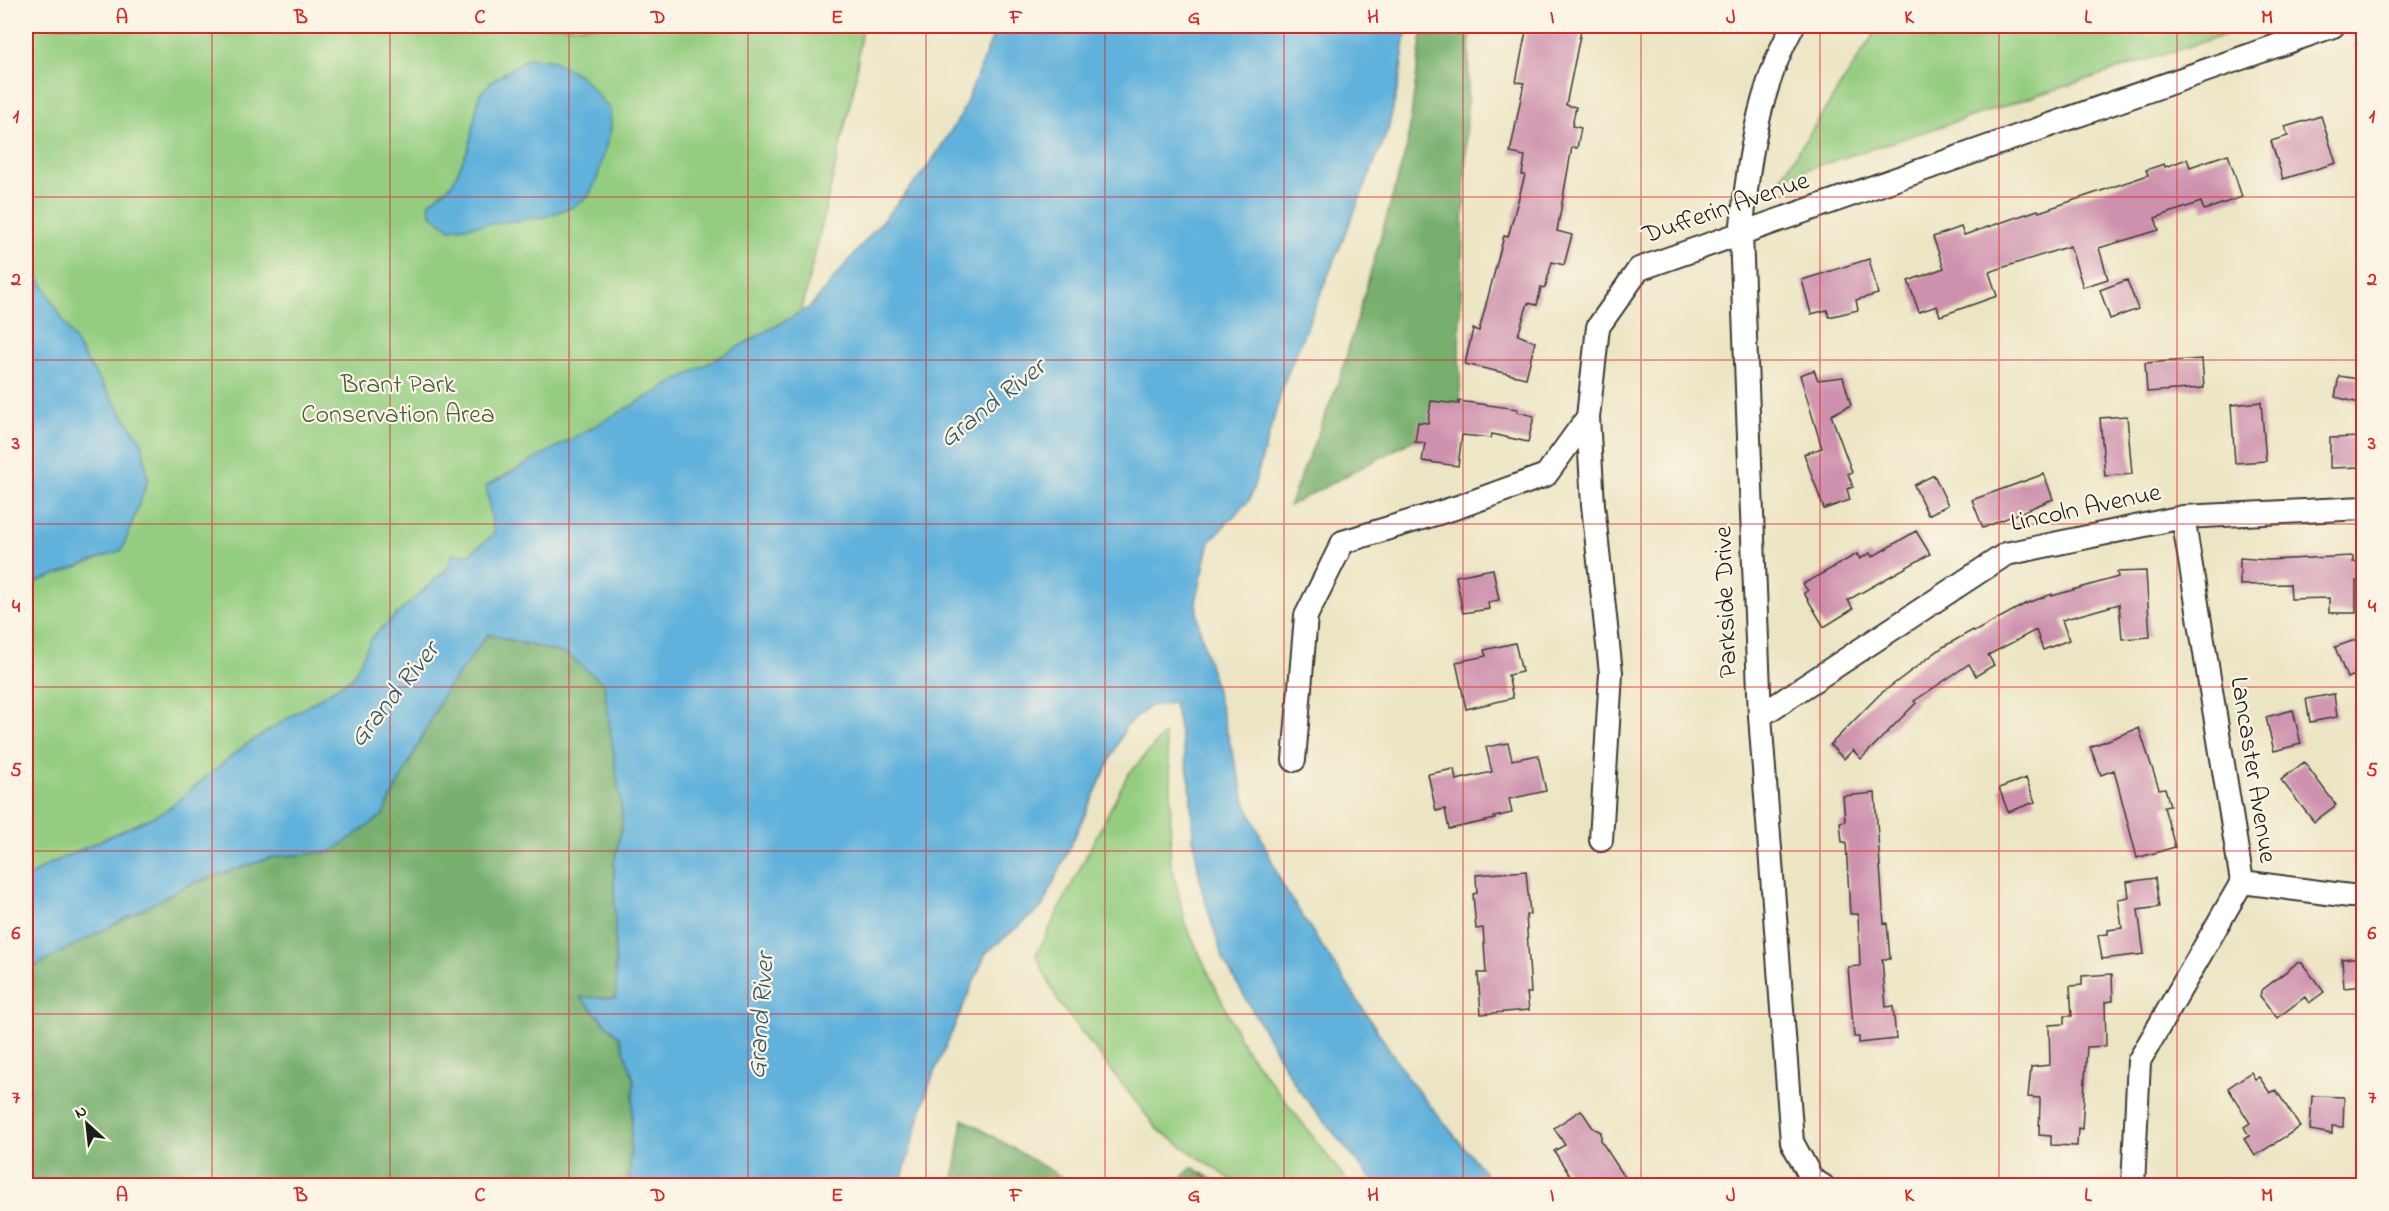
<svg xmlns="http://www.w3.org/2000/svg" width="2389" height="1211" font-family="'Indie Flower',sans-serif">
<rect width="100%" height="100%" fill="#fcf5e5"/>
<filter id="ink" filterUnits="userSpaceOnUse"><feTurbulence type="fractalNoise" baseFrequency=".0167" numOctaves="2"/><feDisplacementMap in="SourceGraphic" scale="12" xChannelSelector="R" yChannelSelector="G"/><feConvolveMatrix kernelMatrix="1 2 1 2 8 2 1 2 1" color-interpolation-filters="sRGB"/></filter>
<filter id="wash" filterUnits="userSpaceOnUse"><feTurbulence type="fractalNoise" baseFrequency=".008" numOctaves="4" result="noise"/><feDisplacementMap in="SourceGraphic" scale="24" xChannelSelector="R" yChannelSelector="G"/><feGaussianBlur stdDeviation="1.35" result="paint"/><feColorMatrix in="noise" values="0 0 0 0 0 0 0 0 0 0 0 0 0 0 0 0 0 1.4 0 .05"/><feComposite in="paint" operator="in"/></filter>
<g filter="url(#wash)">
<rect width="100%" height="100%" fill="#ece5c4"/>
<path fill="#94cd80" stroke="#58744e" stroke-width="1.5" d="M 26,26 L 862,26 L 855,83 L 596,1185 L 26,1185 Z
M 1879,26 L 2252,26 L 1781,178 Z
M 1164,734 L 1171,776 L 1170,858 L 1186,926 L 1244,1047 L 1350,1185 L 1239,1185 L 1157,1129 L 1059,1003 L 1036,955 L 1127,776 Z"/>
<path fill="#77b06e" stroke="#4a6645" stroke-width="1.5" d="M 1423,26 L 1470,26 L 1459,348 L 1461,415 L 1289,506 L 1340,378 L 1407,146 Z
M 487,634 L 568,655 L 604,683 L 623,820 L 614,864 L 616,998 L 581,998 L 620,1038 L 634,1080 L 629,1185 L 26,1186 L 26,971 L 188,885 L 273,857 L 331,852 L 382,816 L 445,692 Z
M 963,1119 L 1075,1185 L 953,1185 Z
M 1192,1167 L 1221,1185 L 1175,1185 Z"/>
<path fill="#60b1db" stroke="#3e667c" stroke-width="1.5" d="M 997,26 L 1407,26 L 1400,77 L 1388,130 L 1285,380 L 1250,499 L 1210,541 L 1196,602 L 1199,626 L 1246,804 L 1284,888 L 1410,1081 L 1481,1168 L 1492,1185 L 1376,1185 L 1297,1088 L 1223,959 L 1202,890 L 1193,838 L 1190,782 L 1174,703 L 1150,706 L 1126,726 L 1042,907 L 986,953 L 929,1085 L 900,1185 L 629,1185 L 634,1080 L 620,1038 L 580,997 L 616,998 L 614,864 L 623,820 L 604,684 L 568,655 L 488,634 L 445,692 L 382,816 L 331,852 L 273,857 L 188,885 L 26,971 L 26,879 L 47,865 L 165,811 L 245,745 L 352,678 L 373,636 L 448,568 L 454,553 L 468,555 L 494,534 L 486,486 L 810,307 L 930,164 L 961,115 Z
M 528,58 L 554,61 L 581,76 L 610,109 L 611,128 L 597,179 L 589,195 L 575,206 L 544,217 L 450,229 L 431,214 L 429,203 L 452,184 L 469,147 L 479,95 L 492,81 Z
M 26,255 L 87,362 L 142,442 L 148,480 L 122,550 L 34,583 L 26,579 Z"/>
<g id="blocks">
<path fill="#ce91ad" d="M 1527,26 L 1582,26 L 1566,105 L 1576,107 L 1572,126 L 1581,128 L 1577,148 L 1572,147 L 1557,231 L 1572,235 L 1564,265 L 1552,262 L 1545,288 L 1541,287 L 1537,305 L 1528,303 L 1518,335 L 1535,342 L 1526,378 L 1465,364 L 1473,329 L 1479,331 L 1504,236 L 1508,237 L 1525,175 L 1522,175 L 1525,156 L 1510,153 L 1524,83 L 1516,82 Z
M 2321,116 L 2336,163 L 2283,179 L 2271,141 L 2288,136 L 2285,127 Z
M 2228,154 L 2242,197 L 2204,210 L 2201,202 L 2155,218 L 2159,230 L 2099,248 L 2108,279 L 2083,287 L 2070,246 L 1989,272 L 1997,296 L 1940,316 L 1937,306 L 1919,312 L 1908,281 L 1944,268 L 1933,237 L 1961,227 L 1964,235 L 2038,210 L 2039,212 L 2148,175 L 2146,170 L 2164,164 L 2165,167 L 2187,159 L 2190,167 Z
M 1869,259 L 1878,294 L 1856,300 L 1858,310 L 1829,317 L 1827,310 L 1811,314 L 1802,280 Z
M 2127,280 L 2138,309 L 2110,319 L 2100,290 Z
M 2202,359 L 2204,388 L 2147,392 L 2145,363 Z
M 1814,370 L 1818,380 L 1843,377 L 1851,405 L 1831,415 L 1852,472 L 1848,474 L 1853,487 L 1847,489 L 1850,500 L 1824,509 L 1804,454 L 1822,448 L 1800,375 Z
M 2339,376 L 2364,380 L 2364,404 L 2335,397 Z
M 1431,401 L 1459,404 L 1459,401 L 1518,409 L 1517,412 L 1534,416 L 1528,442 L 1492,434 L 1491,438 L 1462,435 L 1458,466 L 1422,461 L 1425,443 L 1415,442 L 1418,422 L 1428,423 Z
M 2261,402 L 2266,461 L 2235,463 L 2231,405 Z
M 2127,416 L 2132,474 L 2105,476 L 2100,418 Z
M 2364,437 L 2364,467 L 2330,468 L 2330,438 Z
M 2044,474 L 2053,499 L 1983,528 L 1972,500 Z
M 1934,475 L 1948,505 L 1928,515 L 1914,485 Z
M 1916,531 L 1930,554 L 1848,600 L 1853,609 L 1824,627 L 1804,593 L 1808,591 L 1803,584 L 1857,554 L 1860,559 L 1870,553 L 1872,557 Z
M 2353,556 L 2353,562 L 2362,562 L 2363,581 L 2356,581 L 2356,613 L 2329,613 L 2329,598 L 2291,599 L 2290,584 L 2240,585 L 2240,558 L 2267,560 Z
M 1493,569 L 1499,600 L 1488,602 L 1489,609 L 1463,613 L 1456,576 Z
M 2146,571 L 2150,637 L 2122,639 L 2119,604 L 2062,620 L 2069,640 L 2043,650 L 2036,630 L 1988,655 L 1994,665 L 1976,676 L 1969,664 L 1914,701 L 1916,703 L 1861,759 L 1853,750 L 1844,759 L 1830,745 L 1879,695 L 1943,647 L 1973,630 L 1974,632 L 2025,604 L 2052,594 L 2052,596 L 2118,577 L 2117,572 Z
M 2358,639 L 2364,654 L 2364,672 L 2347,678 L 2335,647 Z
M 1515,643 L 1522,672 L 1508,675 L 1513,698 L 1466,709 L 1456,662 L 1486,656 L 1484,650 Z
M 2334,694 L 2337,717 L 2310,722 L 2306,699 Z
M 2293,710 L 2301,744 L 2274,751 L 2266,717 Z
M 2139,728 L 2159,789 L 2165,788 L 2170,806 L 2164,807 L 2175,847 L 2137,858 L 2114,770 L 2101,775 L 2090,747 Z
M 1508,743 L 1512,760 L 1538,755 L 1546,791 L 1509,799 L 1512,813 L 1494,817 L 1495,819 L 1449,829 L 1445,809 L 1436,811 L 1428,774 L 1454,769 L 1456,780 L 1492,772 L 1486,747 Z
M 2304,762 L 2336,805 L 2314,822 L 2281,780 Z
M 2026,778 L 2035,802 L 2008,812 L 1999,788 Z
M 1875,793 L 1884,924 L 1887,923 L 1890,959 L 1882,959 L 1886,1007 L 1893,1006 L 1896,1039 L 1859,1043 L 1859,1037 L 1854,1037 L 1848,967 L 1860,966 L 1858,914 L 1850,914 L 1846,842 L 1842,842 L 1840,822 L 1845,821 L 1843,796 Z
M 1526,871 L 1530,914 L 1526,915 L 1531,993 L 1527,993 L 1529,1010 L 1481,1014 L 1478,973 L 1486,973 L 1483,928 L 1476,929 L 1473,894 L 1477,893 L 1476,875 Z
M 2155,878 L 2159,907 L 2138,910 L 2144,954 L 2102,959 L 2098,935 L 2108,934 L 2108,930 L 2122,928 L 2118,899 L 2129,897 L 2127,882 Z
M 2364,957 L 2364,986 L 2344,988 L 2342,959 Z
M 2297,963 L 2302,963 L 2324,992 L 2309,1003 L 2305,997 L 2277,1018 L 2260,996 L 2261,991 Z
M 2112,974 L 2113,1001 L 2105,1002 L 2106,1046 L 2087,1047 L 2082,1129 L 2078,1128 L 2077,1146 L 2051,1145 L 2051,1136 L 2039,1135 L 2040,1098 L 2028,1097 L 2031,1067 L 2050,1065 L 2049,1025 L 2064,1024 L 2064,1016 L 2072,1016 L 2070,986 L 2082,985 L 2082,976 Z
M 2251,1072 L 2255,1079 L 2259,1077 L 2270,1093 L 2276,1090 L 2300,1127 L 2255,1156 L 2244,1139 L 2249,1136 L 2244,1127 L 2250,1123 L 2228,1088 Z
M 2312,1096 L 2344,1097 L 2343,1127 L 2332,1126 L 2332,1134 L 2310,1130 Z
M 1581,1110 L 1593,1128 L 1601,1132 L 1601,1141 L 1630,1185 L 1576,1185 L 1554,1151 L 1565,1145 L 1554,1128 Z"/>
</g>
</g>
<g filter="url(#ink)">
<use href="#blocks" fill-opacity="0" stroke="#3b3a35" stroke-width="1.5"/>
<g fill="none" stroke-linecap="round" stroke-linejoin="round">
<g stroke="#3b3a35" stroke-width="26">
<path id="minor" d="M 1793,26 C 1758,89 1748,163 1741,235 L 1760,716 L 1792,1142 L 1812,1179 L 1823,1186
M 1588,417 L 1593,505 L 1611,673 L 1601,840
M 1760,716 L 2006,554 L 2183,517 L 2364,508
M 1294,760 L 1306,616 L 1343,542 L 1458,507 L 1546,475 L 1588,417 L 1598,327 L 1639,269 L 2333,26
M 2242,882 L 2350,896 L 2364,896
M 2133,1186 L 2139,1061 L 2242,882 L 2183,517"/>
</g>
<use href="#minor" stroke="#fff" stroke-width="22"/>
</g>
</g>
<path fill="none" stroke="#d62828" stroke-width="1.5" stroke-opacity="0.55" d="M 212,26 L 212,1186M 390,26 L 390,1186M 569,26 L 569,1186M 748,26 L 748,1186M 926,26 L 926,1186M 1105,26 L 1105,1186M 1284,26 L 1284,1186M 1463,26 L 1463,1186M 1641,26 L 1641,1186M 1820,26 L 1820,1186M 1999,26 L 1999,1186M 2177,26 L 2177,1186M 26,197 L 2364,197M 26,360 L 2364,360M 26,524 L 2364,524M 26,687 L 2364,687M 26,851 L 2364,851M 26,1014 L 2364,1014"/>
<g text-anchor="middle" dominant-baseline="central" stroke-width="4.5" stroke-linejoin="round" paint-order="stroke">
<g font-size="26" fill="#1c1c1c" stroke="#fcf5e5">
<text transform="translate(1726 209) rotate(-19)">Dufferin Avenue</text>
<text transform="translate(2086 509) rotate(-12)">Lincoln Avenue</text>
<text transform="translate(1727 602) rotate(-92)">Parkside Drive</text>
<text transform="translate(2252 770) rotate(81)">Lancaster Avenue</text>
</g>
<g font-size="26" fill="#465a3f" stroke="#fcf5e5">
<text x="398" y="386">Brant Park<tspan x="398" dy="30">Conservation Area</tspan></text>
</g>
<g font-size="27" font-style="italic" fill="#375868" stroke="#fcf5e5">
<text transform="translate(993 404) rotate(-38)">Grand River</text>
<text transform="translate(395 695) rotate(-51)">Grand River</text>
<text transform="translate(762 1016) rotate(-86)">Grand River</text>
</g>
</g>
<rect width="2389" height="1211" fill="none" stroke="#fcf5e5" stroke-width="66"/>
<g transform="translate(87 1124) rotate(333)" stroke="#fcf5e5" stroke-width="4.5" paint-order="stroke">
<path d="M0-4.5L10 22L0 15L-10 22Z" fill="#1c1c1c"/>
<text y="-9" font-size="16" font-weight="bold" text-anchor="middle" fill="#1c1c1c">N</text>
</g>
<rect x="33" y="33" width="2323" height="1145" fill="none" stroke="#d62828" stroke-width="2"/>
<g font-size="20" text-anchor="middle" font-weight="bold" fill="#d62828">
<text x="122" y="23">A</text>
<text x="301" y="23">B</text>
<text x="480" y="23">C</text>
<text x="658" y="23">D</text>
<text x="837" y="23">E</text>
<text x="1016" y="23">F</text>
<text x="1194" y="23">G</text>
<text x="1373" y="23">H</text>
<text x="1552" y="23">I</text>
<text x="1731" y="23">J</text>
<text x="1909" y="23">K</text>
<text x="2088" y="23">L</text>
<text x="2267" y="23">M</text>
<text x="16" y="122">1</text>
<text x="2372" y="122">1</text>
<text x="16" y="285">2</text>
<text x="2372" y="285">2</text>
<text x="16" y="449">3</text>
<text x="2372" y="449">3</text>
<text x="16" y="612">4</text>
<text x="2372" y="612">4</text>
<text x="16" y="776">5</text>
<text x="2372" y="776">5</text>
<text x="16" y="939">6</text>
<text x="2372" y="939">6</text>
<text x="16" y="1103">7</text>
<text x="2372" y="1103">7</text>
<text x="122" y="1201">A</text>
<text x="301" y="1201">B</text>
<text x="480" y="1201">C</text>
<text x="658" y="1201">D</text>
<text x="837" y="1201">E</text>
<text x="1016" y="1201">F</text>
<text x="1194" y="1201">G</text>
<text x="1373" y="1201">H</text>
<text x="1552" y="1201">I</text>
<text x="1731" y="1201">J</text>
<text x="1909" y="1201">K</text>
<text x="2088" y="1201">L</text>
<text x="2267" y="1201">M</text>
</g>
</svg>
